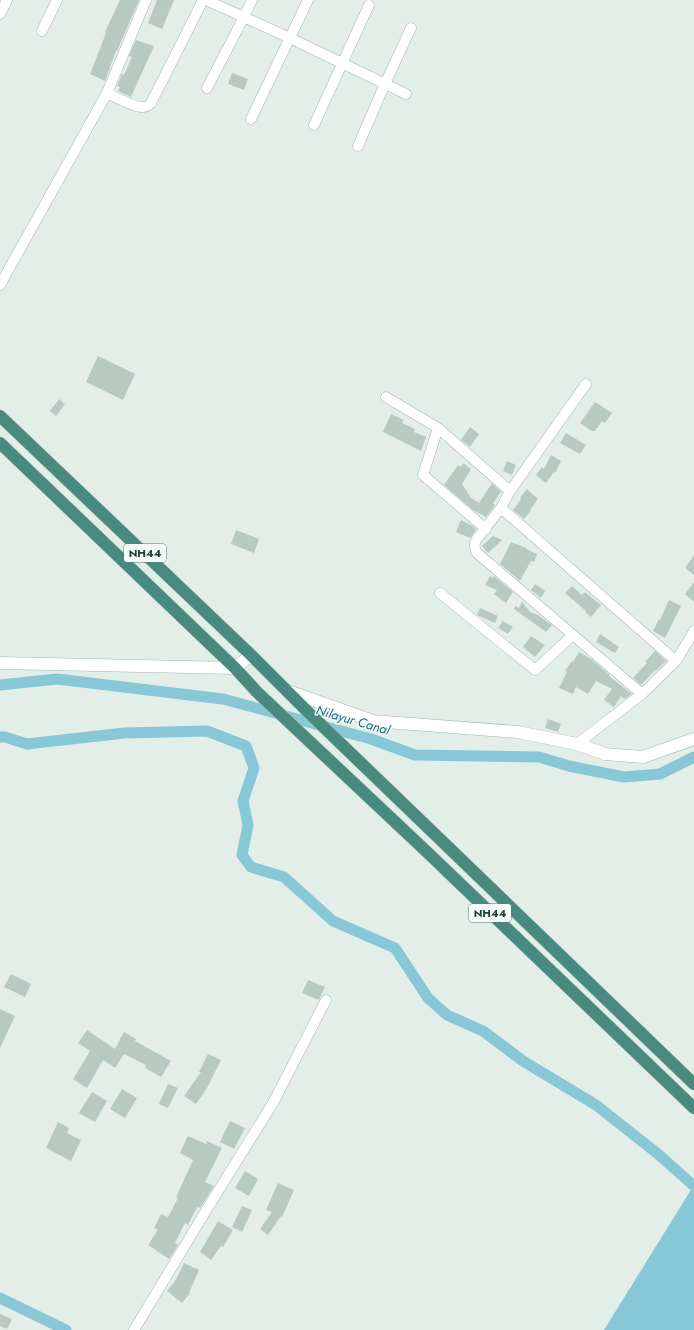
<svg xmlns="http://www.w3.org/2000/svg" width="694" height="1330" font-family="Jost,sans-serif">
<rect width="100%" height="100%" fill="#e3eee9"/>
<path fill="#88c7d6" d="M 694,1185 L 694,1330 L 604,1330 Z"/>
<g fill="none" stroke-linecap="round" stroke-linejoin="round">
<path stroke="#88c7d6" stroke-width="11" d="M 0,685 L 57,679 L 223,699 L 371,739 L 415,755 L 539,757 L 569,766 L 624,777 L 660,774 L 694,757
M 0,737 L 5,737 L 27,744 L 124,733 L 207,731 L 246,746 L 254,768 L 243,801 L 248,825 L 242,855 L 251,867 L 284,877 L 333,921 L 395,948 L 428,998 L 447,1015 L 483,1031 L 523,1061 L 596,1105 L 658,1154 L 694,1186
M 0,1298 L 66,1330"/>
</g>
<path fill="#b8c9c2" d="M 120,0 L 139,0 L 117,51 L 116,51 L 105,81 L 90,74 L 106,33 L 105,32 Z
M 157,0 L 174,0 L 162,29 L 148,23 Z
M 136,40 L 154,46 L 131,97 L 118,91 L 120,87 L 117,86 L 122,74 L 124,75 L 132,57 L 129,56 Z
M 232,73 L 248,79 L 244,90 L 228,84 Z
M 98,356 L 135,374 L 123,400 L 86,382 Z
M 59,399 L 65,404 L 56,416 L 50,411 Z
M 595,402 L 612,413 L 605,423 L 602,421 L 595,431 L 592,431 L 580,423 Z
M 391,414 L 404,420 L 402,423 L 415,429 L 414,432 L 426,437 L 421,451 L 383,432 Z
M 470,427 L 479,434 L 470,447 L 461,440 Z
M 566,433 L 586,445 L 580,454 L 560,443 Z
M 551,455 L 561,461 L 555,473 L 554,472 L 546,483 L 536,475 L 542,467 L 544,469 Z
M 507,461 L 516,465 L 512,475 L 503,471 Z
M 463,463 L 471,469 L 462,484 L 471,498 L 479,503 L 492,483 L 501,492 L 493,503 L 495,505 L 486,517 L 473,510 L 444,485 L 458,465 L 461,467 Z
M 527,489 L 538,499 L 530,510 L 531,510 L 524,519 L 513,510 L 521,499 L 520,498 Z
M 461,520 L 471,525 L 476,529 L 470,538 L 456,532 Z
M 236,530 L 259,539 L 254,553 L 231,544 Z
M 493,536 L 502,540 L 488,553 L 482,546 Z
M 511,542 L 526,548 L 526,549 L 537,554 L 534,562 L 531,561 L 520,581 L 500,564 Z
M 694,555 L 694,575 L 685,568 Z
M 490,576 L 493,578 L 494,576 L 513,592 L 506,603 L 494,594 L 497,590 L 485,585 Z
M 694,582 L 694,602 L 685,594 Z
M 535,584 L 545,591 L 541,598 L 531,590 Z
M 572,586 L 582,595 L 585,592 L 601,605 L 591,617 L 585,612 L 586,611 L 565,593 Z
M 669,600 L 681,606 L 665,638 L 653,631 L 659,619 L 660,620 Z
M 522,602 L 530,612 L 538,615 L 552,625 L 546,632 L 514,609 L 515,606 L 519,608 Z
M 480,608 L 498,616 L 495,623 L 477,615 Z
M 503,621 L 513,627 L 508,634 L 498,628 Z
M 600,634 L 619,647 L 615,653 L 596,642 Z
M 531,636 L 545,645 L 535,657 L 523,647 Z
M 655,651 L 666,661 L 656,671 L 655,670 L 641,685 L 633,678 L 647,663 L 645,662 Z
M 579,652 L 591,659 L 610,675 L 609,676 L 632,694 L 625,699 L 621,696 L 614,707 L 604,700 L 612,689 L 596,681 L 588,694 L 576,687 L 573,694 L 559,688 L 567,672 L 565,671 L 572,661 L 573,662 Z
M 548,719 L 561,724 L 558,732 L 545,728 Z
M 11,974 L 31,984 L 25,997 L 4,987 Z
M 308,980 L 325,987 L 319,1000 L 302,993 Z
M 0,1009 L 15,1016 L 0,1048 Z
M 87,1030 L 115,1049 L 124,1032 L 136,1039 L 135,1041 L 171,1061 L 161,1077 L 145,1068 L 146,1065 L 124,1054 L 115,1068 L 103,1060 L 87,1088 L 73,1079 L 90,1051 L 78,1043 Z
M 208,1054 L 221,1060 L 207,1088 L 196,1104 L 184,1096 L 201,1072 L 199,1072 Z
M 168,1084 L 178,1088 L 168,1108 L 159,1104 Z
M 122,1089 L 137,1098 L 125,1118 L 110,1109 Z
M 92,1092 L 107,1101 L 95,1122 L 79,1113 Z
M 230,1121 L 245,1128 L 234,1149 L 220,1142 Z
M 58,1122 L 69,1128 L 67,1133 L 81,1140 L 71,1161 L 46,1148 Z
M 188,1136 L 206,1144 L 207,1141 L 222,1148 L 205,1182 L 214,1186 L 200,1208 L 197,1207 L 188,1225 L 185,1223 L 175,1243 L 178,1245 L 169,1259 L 148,1245 L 158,1230 L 154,1228 L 161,1214 L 168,1217 L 178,1198 L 176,1197 L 193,1160 L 180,1153 Z
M 245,1171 L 258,1179 L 249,1196 L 235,1188 Z
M 278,1183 L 294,1190 L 282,1217 L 281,1216 L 268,1235 L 260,1229 L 272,1212 L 266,1210 Z
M 242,1206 L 252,1210 L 242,1232 L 232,1227 Z
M 218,1221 L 233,1230 L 223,1247 L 221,1246 L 211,1260 L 200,1252 Z
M 184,1263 L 199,1270 L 189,1293 L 190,1293 L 182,1303 L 167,1291 L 175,1281 Z
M 0,1314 L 12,1319 L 7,1329 L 0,1326 Z"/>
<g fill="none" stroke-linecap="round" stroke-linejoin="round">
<g stroke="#a5b6b1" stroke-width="11">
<path id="minor" d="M 206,0 L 290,38 L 406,94
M 0,14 L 7,0
M 42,31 L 57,0
M 207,88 L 244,17 L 252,0
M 107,93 C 115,97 135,108 143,107 C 146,107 149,105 151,103 L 203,0
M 251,119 L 308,0
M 314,125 L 369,5
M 358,146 L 385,84 L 411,28
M 0,285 L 107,93 L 146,0
M 586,384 L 510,491 L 501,508 L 476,540 C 474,545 474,548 477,553 L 642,694
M 386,397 L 438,428 L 510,491
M 438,428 L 423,475 L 486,529
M 501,508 L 676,661
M 440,593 L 535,670 L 573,635
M 577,744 L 642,694 L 676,661 L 694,631
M 134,1330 L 207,1209 L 273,1103 L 326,1000"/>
</g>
<g stroke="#a5b6b1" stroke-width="13">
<path id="tertiary" d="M 0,663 L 235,668 L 251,655
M 288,691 L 373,721 L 518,732 L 577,744 L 605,754 L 643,757 L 694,739"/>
</g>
<g stroke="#c1cac8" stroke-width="13">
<path id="trunk" d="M 0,416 L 251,655 L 309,713 L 694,1084
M 0,443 L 235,668 L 257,692 L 427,852 L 694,1108"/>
</g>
<use href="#minor" stroke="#fff" stroke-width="10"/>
<use href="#tertiary" stroke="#fff" stroke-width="12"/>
<use href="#trunk" stroke="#488a7d" stroke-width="12"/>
</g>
<g text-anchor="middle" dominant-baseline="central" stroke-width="3" stroke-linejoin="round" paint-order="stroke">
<g fill="#f4faf7" stroke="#607872" stroke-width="1">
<rect x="124" y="544" width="42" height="18" rx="3"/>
<rect x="469" y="904" width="42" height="18" rx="3"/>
</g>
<g font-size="11" font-weight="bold" fill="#214039">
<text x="145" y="553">NH44</text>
<text x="490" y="913">NH44</text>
</g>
<g font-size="13" font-style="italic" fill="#176b80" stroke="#f4faf7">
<text transform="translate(353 720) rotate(16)">Nilayur Canal</text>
</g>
</g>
</svg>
